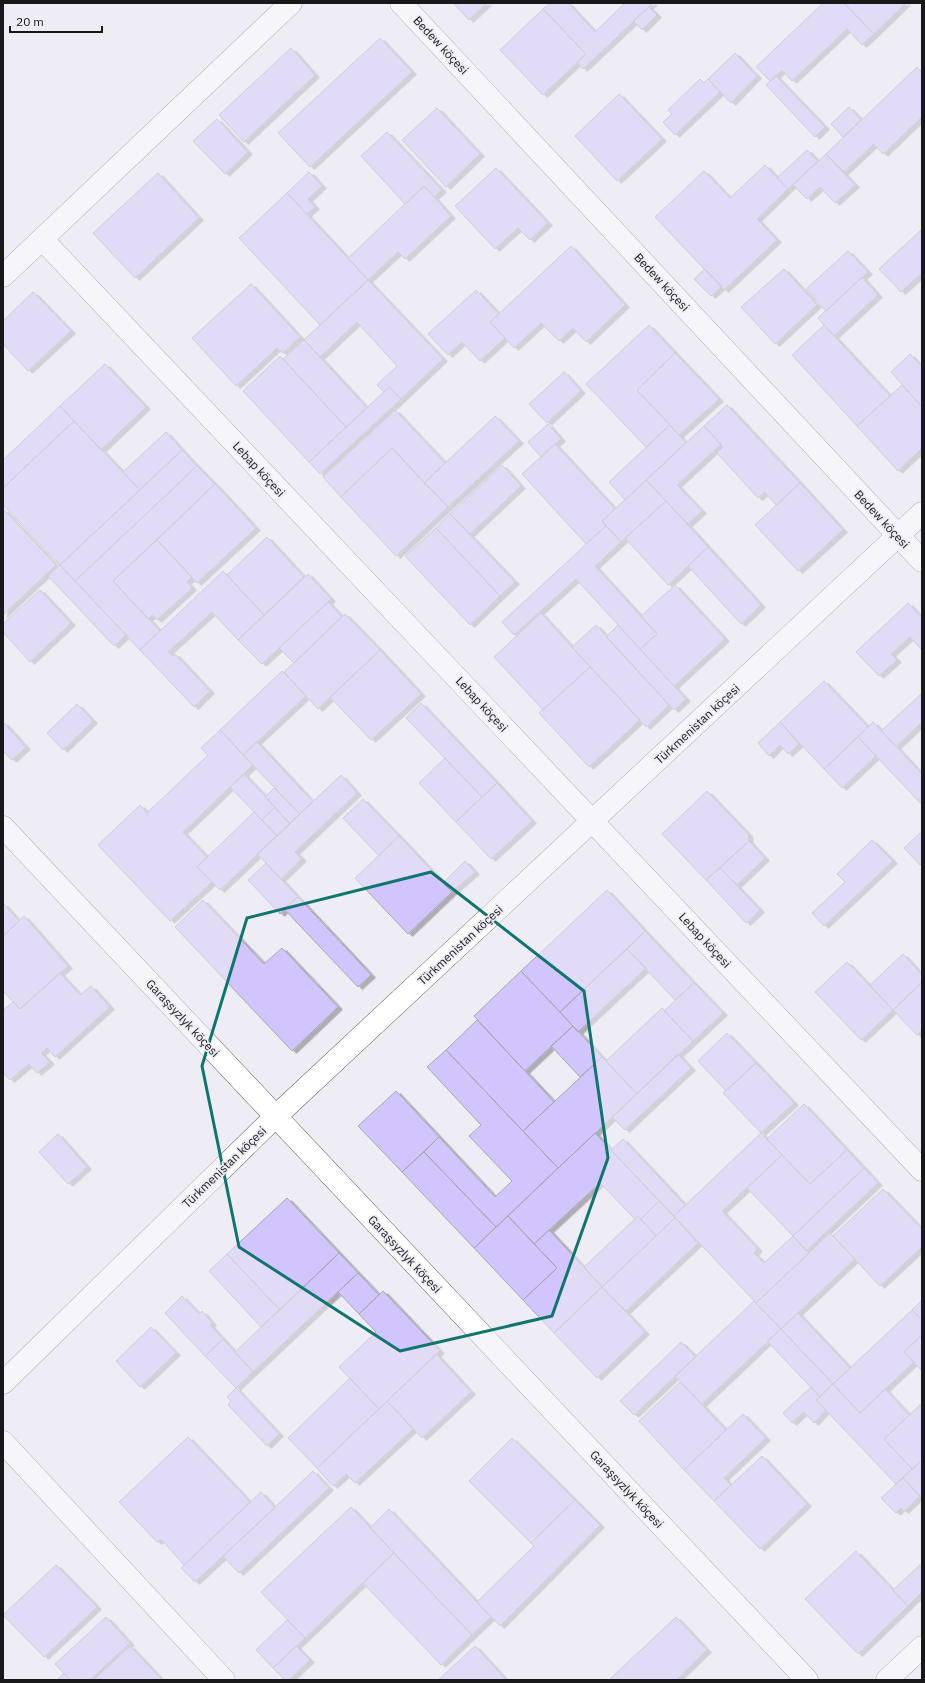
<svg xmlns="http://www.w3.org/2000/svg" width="925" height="1683" font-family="'IBM Plex Sans',sans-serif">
<defs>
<filter id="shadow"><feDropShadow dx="4.5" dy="2.5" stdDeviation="0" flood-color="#0004"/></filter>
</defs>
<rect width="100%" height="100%" fill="#eeecf4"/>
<path fill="#d2c5fd" stroke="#a9a8af" filter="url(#shadow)" d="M 453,3 L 487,3 L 469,20 Z
M 550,3 L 568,3 L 595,32 L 625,3 L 653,3 L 583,69 L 577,62 L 586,54 L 543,9 Z
M 823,3 L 844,3 L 874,34 L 862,45 L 847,29 L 792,81 L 782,70 L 770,81 L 756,67 Z
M 844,3 L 906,3 L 874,34 Z
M 649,7 L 657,15 L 642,30 L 633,21 Z
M 543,9 L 586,54 L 543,95 L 500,50 Z
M 380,38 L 412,72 L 310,167 L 278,133 Z
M 291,48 L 315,75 L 244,142 L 219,115 Z
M 735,53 L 757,76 L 731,103 L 708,79 Z
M 917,67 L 922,73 L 922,117 L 883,154 L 874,144 L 844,172 L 826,154 Z
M 776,76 L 825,127 L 815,137 L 766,85 Z
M 700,79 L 704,83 L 708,79 L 720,92 L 675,135 L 663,122 L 672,114 L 668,110 Z
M 619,94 L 662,139 L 617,181 L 575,136 Z
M 849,107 L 861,120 L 843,137 L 831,124 Z
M 437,108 L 480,154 L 446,187 L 402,140 Z
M 217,119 L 248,152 L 225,174 L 193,141 Z
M 387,132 L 442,190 L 434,197 L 424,186 L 405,204 L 361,156 Z
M 807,150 L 818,161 L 788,189 L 777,178 Z
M 826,154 L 855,185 L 835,203 L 820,187 L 807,199 L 793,185 Z
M 765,165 L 788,189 L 757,219 L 777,240 L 724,290 L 655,217 L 704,171 L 730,198 Z
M 496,168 L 548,223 L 530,240 L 518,228 L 495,249 L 455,206 Z
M 309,172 L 322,186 L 308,199 L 315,207 L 307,214 L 287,193 Z
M 158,173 L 199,218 L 135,278 L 93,233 Z
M 424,186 L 451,216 L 405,259 L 398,252 L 368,280 L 348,258 Z
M 287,193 L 368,280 L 320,325 L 239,238 Z
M 922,229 L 922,273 L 901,292 L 879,269 Z
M 571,246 L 625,305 L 586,342 L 573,328 L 559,341 L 541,323 L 514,348 L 490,322 Z
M 848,251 L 868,272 L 826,311 L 806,289 Z
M 705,269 L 722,286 L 711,296 L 694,279 Z
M 784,269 L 817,305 L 775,344 L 741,307 Z
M 862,277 L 878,295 L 834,336 L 818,318 Z
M 368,280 L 443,359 L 401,399 L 389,387 L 384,392 L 377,385 L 397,366 L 357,322 L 320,357 L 304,340 Z
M 251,284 L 300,337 L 283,353 L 277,348 L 236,386 L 192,338 Z
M 476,290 L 499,314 L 490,322 L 505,338 L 480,361 L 462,342 L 448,355 L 428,334 Z
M 33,292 L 71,331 L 28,371 L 3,344 L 3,321 Z
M 649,325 L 675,353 L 637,390 L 670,425 L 646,447 L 586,384 Z
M 824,325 L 890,396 L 857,426 L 792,355 Z
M 304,340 L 367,408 L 346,427 L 283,359 Z
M 675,353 L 719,399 L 679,435 L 637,390 Z
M 910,354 L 922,367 L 922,407 L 891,372 Z
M 280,356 L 346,427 L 309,462 L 243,391 Z
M 105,364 L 146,407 L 101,450 L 60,406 Z
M 564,372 L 581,391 L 547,423 L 529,404 Z
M 902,385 L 922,407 L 922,448 L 898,471 L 857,426 Z
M 389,387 L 401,399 L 320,474 L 309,462 Z
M 727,405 L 800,483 L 776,505 L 765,492 L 758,498 L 717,453 L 723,447 L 704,426 Z
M 60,406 L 74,421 L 3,488 L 3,460 Z
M 395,410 L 445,463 L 424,483 L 392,448 L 341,497 L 323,477 Z
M 495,416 L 519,441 L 448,507 L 424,483 Z
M 74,421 L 140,490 L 60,565 L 3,505 L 3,488 Z
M 548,424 L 561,439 L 541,457 L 528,442 Z
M 670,425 L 686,443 L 625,500 L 609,482 Z
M 704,426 L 721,444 L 677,485 L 702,511 L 688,524 L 646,480 Z
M 166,432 L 182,450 L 140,490 L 123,472 Z
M 555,444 L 615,509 L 602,521 L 606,526 L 586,544 L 522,474 Z
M 392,448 L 448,507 L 396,556 L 341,497 Z
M 182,450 L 197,466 L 75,581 L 60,565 Z
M 502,465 L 521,486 L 470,534 L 450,514 Z
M 197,466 L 215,484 L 113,581 L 160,631 L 140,650 L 75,581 Z
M 646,480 L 666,501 L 621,542 L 602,521 Z
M 800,483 L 843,530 L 798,571 L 755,525 Z
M 215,484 L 256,528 L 197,583 L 157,540 Z
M 666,501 L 708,547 L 668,585 L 625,538 Z
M 3,509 L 56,565 L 3,615 Z
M 450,514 L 515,582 L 500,596 L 436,528 Z
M 606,526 L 621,542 L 595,566 L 657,634 L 640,649 L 576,579 L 514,635 L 502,622 Z
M 436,528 L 500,596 L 470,625 L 405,556 Z
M 267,537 L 304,577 L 264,615 L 227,575 Z
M 157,540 L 192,577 L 187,582 L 192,588 L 157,620 L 152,615 L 148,619 L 113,581 Z
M 708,547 L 761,605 L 741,624 L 688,566 Z
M 60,565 L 126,635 L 114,646 L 48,576 Z
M 223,571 L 264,615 L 238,640 L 212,612 L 168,652 L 173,656 L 175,654 L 210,691 L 194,707 L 140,650 Z
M 308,574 L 331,599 L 262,664 L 238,640 Z
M 675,585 L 725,639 L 674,686 L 640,649 L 657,634 L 641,616 Z
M 40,590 L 71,623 L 30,662 L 3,632 L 3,624 Z
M 328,602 L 342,617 L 294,663 L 279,648 Z
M 908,603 L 922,618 L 922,650 L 910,637 L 891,654 L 897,660 L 879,676 L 856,652 Z
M 541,613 L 590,667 L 543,710 L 494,657 Z
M 345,614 L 380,650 L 318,709 L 284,672 Z
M 596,625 L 669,705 L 646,727 L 572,647 Z
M 618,625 L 686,699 L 674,710 L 606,637 Z
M 380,650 L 421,694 L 371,740 L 330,697 Z
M 590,667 L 640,720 L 589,767 L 539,713 Z
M 282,671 L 306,696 L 243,755 L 220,730 Z
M 824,681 L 868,727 L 824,769 L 780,722 Z
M 922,693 L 922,722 L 896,747 L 881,731 Z
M 421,703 L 497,783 L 482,797 L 406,718 Z
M 77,704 L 93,721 L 63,750 L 47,733 Z
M 3,722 L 26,747 L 12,760 L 3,751 Z
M 780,722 L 799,744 L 788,754 L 780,745 L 769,756 L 758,743 Z
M 873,722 L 922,774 L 922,805 L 858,737 Z
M 220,730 L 253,765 L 183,832 L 207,857 L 197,867 L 212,882 L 170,921 L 98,845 L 140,805 L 147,813 L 208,755 L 201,748 Z
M 858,737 L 876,756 L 842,788 L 824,769 Z
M 257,742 L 313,802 L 300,814 L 243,755 Z
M 445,758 L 482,797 L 456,822 L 419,783 Z
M 244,774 L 275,807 L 262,820 L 230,787 Z
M 341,775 L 357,793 L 295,852 L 302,859 L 281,879 L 257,854 Z
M 497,783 L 532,821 L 491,859 L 456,822 Z
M 274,788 L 300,814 L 290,824 L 265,797 Z
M 707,791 L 748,834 L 749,841 L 706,880 L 662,834 Z
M 363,799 L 399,836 L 379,856 L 343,818 Z
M 275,807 L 290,824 L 277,836 L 262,820 Z
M 254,812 L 277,836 L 220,890 L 197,867 Z
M 922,831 L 922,863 L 920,865 L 904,848 Z
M 399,836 L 452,892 L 408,934 L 355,878 Z
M 872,840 L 893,861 L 824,926 L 812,913 L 845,882 L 837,874 Z
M 749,841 L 765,858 L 737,885 L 720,868 Z
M 465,861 L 475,872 L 452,892 L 443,883 Z
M 266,863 L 298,897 L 280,914 L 248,880 Z
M 720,868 L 760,910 L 746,923 L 706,880 Z
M 607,890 L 645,931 L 560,1012 L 521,971 Z
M 298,897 L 371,975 L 358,987 L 284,909 Z
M 203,900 L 264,964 L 282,948 L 338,1007 L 292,1051 L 175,927 Z
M 3,903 L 19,921 L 3,936 Z
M 24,916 L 68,966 L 20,1009 L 3,991 L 3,936 Z
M 645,931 L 694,983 L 675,1000 L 627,949 Z
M 627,949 L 646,968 L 578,1032 L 560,1012 Z
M 903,954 L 922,975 L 922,982 L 893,1010 L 870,985 Z
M 847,962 L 893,1010 L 861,1040 L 815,992 Z
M 521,971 L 573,1026 L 525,1071 L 474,1016 Z
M 60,973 L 80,995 L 91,986 L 110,1007 L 55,1057 L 47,1048 L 41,1053 L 50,1062 L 37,1073 L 29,1064 L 10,1080 L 3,1073 L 3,1010 L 13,1002 L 20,1009 Z
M 922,982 L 922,1033 L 921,1031 L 917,1035 L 893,1010 Z
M 694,983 L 723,1013 L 693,1041 L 664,1011 Z
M 662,1008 L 693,1041 L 637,1094 L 606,1061 Z
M 477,1020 L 554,1102 L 523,1131 L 446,1050 Z
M 573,1026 L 602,1057 L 580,1077 L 551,1046 Z
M 727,1033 L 756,1063 L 726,1091 L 698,1061 Z
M 446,1050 L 558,1168 L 496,1227 L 424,1152 L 439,1137 L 495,1197 L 512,1181 L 469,1136 L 481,1125 L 427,1067 Z
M 678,1054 L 691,1068 L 625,1130 L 612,1117 Z
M 602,1057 L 637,1094 L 558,1168 L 523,1131 Z
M 756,1063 L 794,1103 L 761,1133 L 723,1093 Z
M 396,1091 L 439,1137 L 402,1172 L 358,1126 Z
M 804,1104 L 847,1150 L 810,1184 L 767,1139 Z
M 595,1133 L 659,1201 L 641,1219 L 638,1216 L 635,1219 L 600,1183 L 534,1244 L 508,1216 Z
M 761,1133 L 782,1155 L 722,1211 L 758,1249 L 754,1253 L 764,1263 L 793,1236 L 809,1253 L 756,1303 L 674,1216 Z
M 58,1134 L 87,1167 L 68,1184 L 39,1152 Z
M 623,1139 L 685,1205 L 674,1216 L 611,1150 Z
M 847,1150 L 864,1168 L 793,1236 L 747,1188 L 782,1155 L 810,1184 Z
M 424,1152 L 496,1227 L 474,1248 L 402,1172 Z
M 864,1168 L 878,1183 L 806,1251 L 793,1236 Z
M 883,1189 L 922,1229 L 922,1247 L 880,1286 L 833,1236 Z
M 287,1198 L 339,1253 L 280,1310 L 227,1254 Z
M 659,1201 L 675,1218 L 656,1236 L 641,1219 Z
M 508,1216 L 557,1268 L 523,1300 L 474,1248 Z
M 638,1216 L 656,1236 L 602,1287 L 584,1267 Z
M 675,1218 L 698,1243 L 626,1311 L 602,1287 Z
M 549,1230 L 602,1287 L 554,1333 L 523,1300 L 557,1268 L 534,1244 Z
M 830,1233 L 855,1259 L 781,1329 L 756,1303 Z
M 339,1253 L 358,1273 L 253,1372 L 235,1352 Z
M 227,1254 L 280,1310 L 261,1327 L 209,1271 Z
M 358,1273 L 379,1295 L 359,1314 L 338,1292 Z
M 602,1287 L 645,1332 L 597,1378 L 554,1333 Z
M 383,1291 L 440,1351 L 379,1409 L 339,1367 L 376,1332 L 359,1314 Z
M 182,1296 L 199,1314 L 202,1311 L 212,1323 L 210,1325 L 223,1339 L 205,1356 L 165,1313 Z
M 922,1300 L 922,1320 L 912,1310 Z
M 754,1301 L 781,1329 L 702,1404 L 675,1376 Z
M 912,1310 L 922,1320 L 922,1335 L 904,1352 L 914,1362 L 860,1413 L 833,1384 Z
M 798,1313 L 850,1368 L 833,1384 L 781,1329 Z
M 151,1327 L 176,1353 L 140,1387 L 116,1361 Z
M 781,1329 L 833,1384 L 820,1397 L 767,1341 Z
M 922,1335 L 922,1371 L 904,1352 Z
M 223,1339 L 253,1372 L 236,1388 L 205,1356 Z
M 681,1342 L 696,1357 L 634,1415 L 620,1401 Z
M 436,1354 L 471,1392 L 422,1438 L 387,1401 Z
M 350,1378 L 379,1409 L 317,1468 L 288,1438 Z
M 680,1382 L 726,1430 L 684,1470 L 639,1421 Z
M 833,1384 L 860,1413 L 885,1389 L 909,1415 L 884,1439 L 912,1469 L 896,1484 L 816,1400 Z
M 811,1387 L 820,1397 L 816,1400 L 826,1410 L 814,1423 L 804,1412 L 792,1423 L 783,1413 Z
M 236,1388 L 279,1434 L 267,1446 L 228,1405 L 231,1401 L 227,1397 Z
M 387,1401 L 413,1429 L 355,1483 L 346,1474 L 333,1486 L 317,1468 Z
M 922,1403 L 922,1460 L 912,1469 L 884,1439 Z
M 743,1414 L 766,1438 L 724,1478 L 731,1485 L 714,1501 L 684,1470 Z
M 188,1437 L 250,1502 L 184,1565 L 161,1539 L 157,1542 L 119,1502 Z
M 512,1438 L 575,1500 L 531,1543 L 469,1481 Z
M 762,1456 L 807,1504 L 760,1549 L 714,1501 Z
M 922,1460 L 922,1498 L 903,1478 Z
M 313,1471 L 329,1488 L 239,1573 L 223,1556 Z
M 903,1478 L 920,1496 L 904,1511 L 901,1508 L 896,1513 L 881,1498 Z
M 261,1492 L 275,1508 L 195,1582 L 181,1568 Z
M 575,1500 L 600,1525 L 500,1626 L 477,1602 L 534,1546 L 531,1543 Z
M 351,1507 L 394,1553 L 305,1638 L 261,1592 Z
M 389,1509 L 491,1617 L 472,1635 L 370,1528 Z
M 856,1551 L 908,1606 L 858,1654 L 805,1599 Z
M 394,1553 L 472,1635 L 441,1665 L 363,1583 Z
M 922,1563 L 922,1592 L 908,1606 L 893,1590 Z
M 56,1565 L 97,1607 L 44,1657 L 3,1615 Z
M 106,1617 L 130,1643 L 90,1680 L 70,1680 L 55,1664 Z
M 676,1617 L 707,1650 L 676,1680 L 609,1680 Z
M 287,1620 L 305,1638 L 273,1668 L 256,1650 Z
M 130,1646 L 162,1680 L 94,1680 Z
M 296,1646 L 310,1660 L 289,1680 L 285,1680 L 273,1668 Z
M 475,1646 L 506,1680 L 438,1680 Z
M 64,1673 L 70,1680 L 57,1680 Z"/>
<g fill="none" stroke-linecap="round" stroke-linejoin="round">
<g stroke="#67666d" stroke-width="23">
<path id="minor" d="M 401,3 L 922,561
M 42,239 L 922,1170
M 3,276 L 291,3
M 3,827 L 807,1680
M 3,1383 L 275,1117 L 922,513
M 3,1442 L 224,1680
M 887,1680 L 922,1647"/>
</g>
<use href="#minor" stroke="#fff" stroke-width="22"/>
</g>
<path d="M0 0H925V1683H0ZM 431,872 L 584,991 L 608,1158 L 552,1316 L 400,1351 L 239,1247 L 202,1066 L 247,918 Z" fill="#eeecf4" fill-opacity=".55" fill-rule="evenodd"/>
<path fill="none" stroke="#0f766e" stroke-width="3" stroke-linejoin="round" d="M 431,872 L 584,991 L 608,1158 L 552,1316 L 400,1351 L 239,1247 L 202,1066 L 247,918 Z"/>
<g text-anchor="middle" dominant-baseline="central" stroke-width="3.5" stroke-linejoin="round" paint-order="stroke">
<g font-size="12" fill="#18181a" stroke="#eeecf4">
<text transform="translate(441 45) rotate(47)">Bedew köçesi</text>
<text transform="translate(662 282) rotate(47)">Bedew köçesi</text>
<text transform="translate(259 469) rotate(47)">Lebap köçesi</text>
<text transform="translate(882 519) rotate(47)">Bedew köçesi</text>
<text transform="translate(482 704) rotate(47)">Lebap köçesi</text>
<text transform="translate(697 724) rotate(-43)">Türkmenistan köçesi</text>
<text transform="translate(705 940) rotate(47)">Lebap köçesi</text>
<text transform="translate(460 945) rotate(-43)">Türkmenistan köçesi</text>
<text transform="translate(183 1018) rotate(47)">Garaşsyzlyk köçesi</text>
<text transform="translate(224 1167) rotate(-44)">Türkmenistan köçesi</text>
<text transform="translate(405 1254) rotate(47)">Garaşsyzlyk köçesi</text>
<text transform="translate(627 1489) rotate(47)">Garaşsyzlyk köçesi</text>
</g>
</g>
<rect width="925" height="1683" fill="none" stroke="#18181a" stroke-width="8"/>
<path d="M10 26v6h92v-6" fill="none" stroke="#18181a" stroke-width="2"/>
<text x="16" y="26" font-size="12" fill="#18181a" stroke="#eeecf4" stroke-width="3" paint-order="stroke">20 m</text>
</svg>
